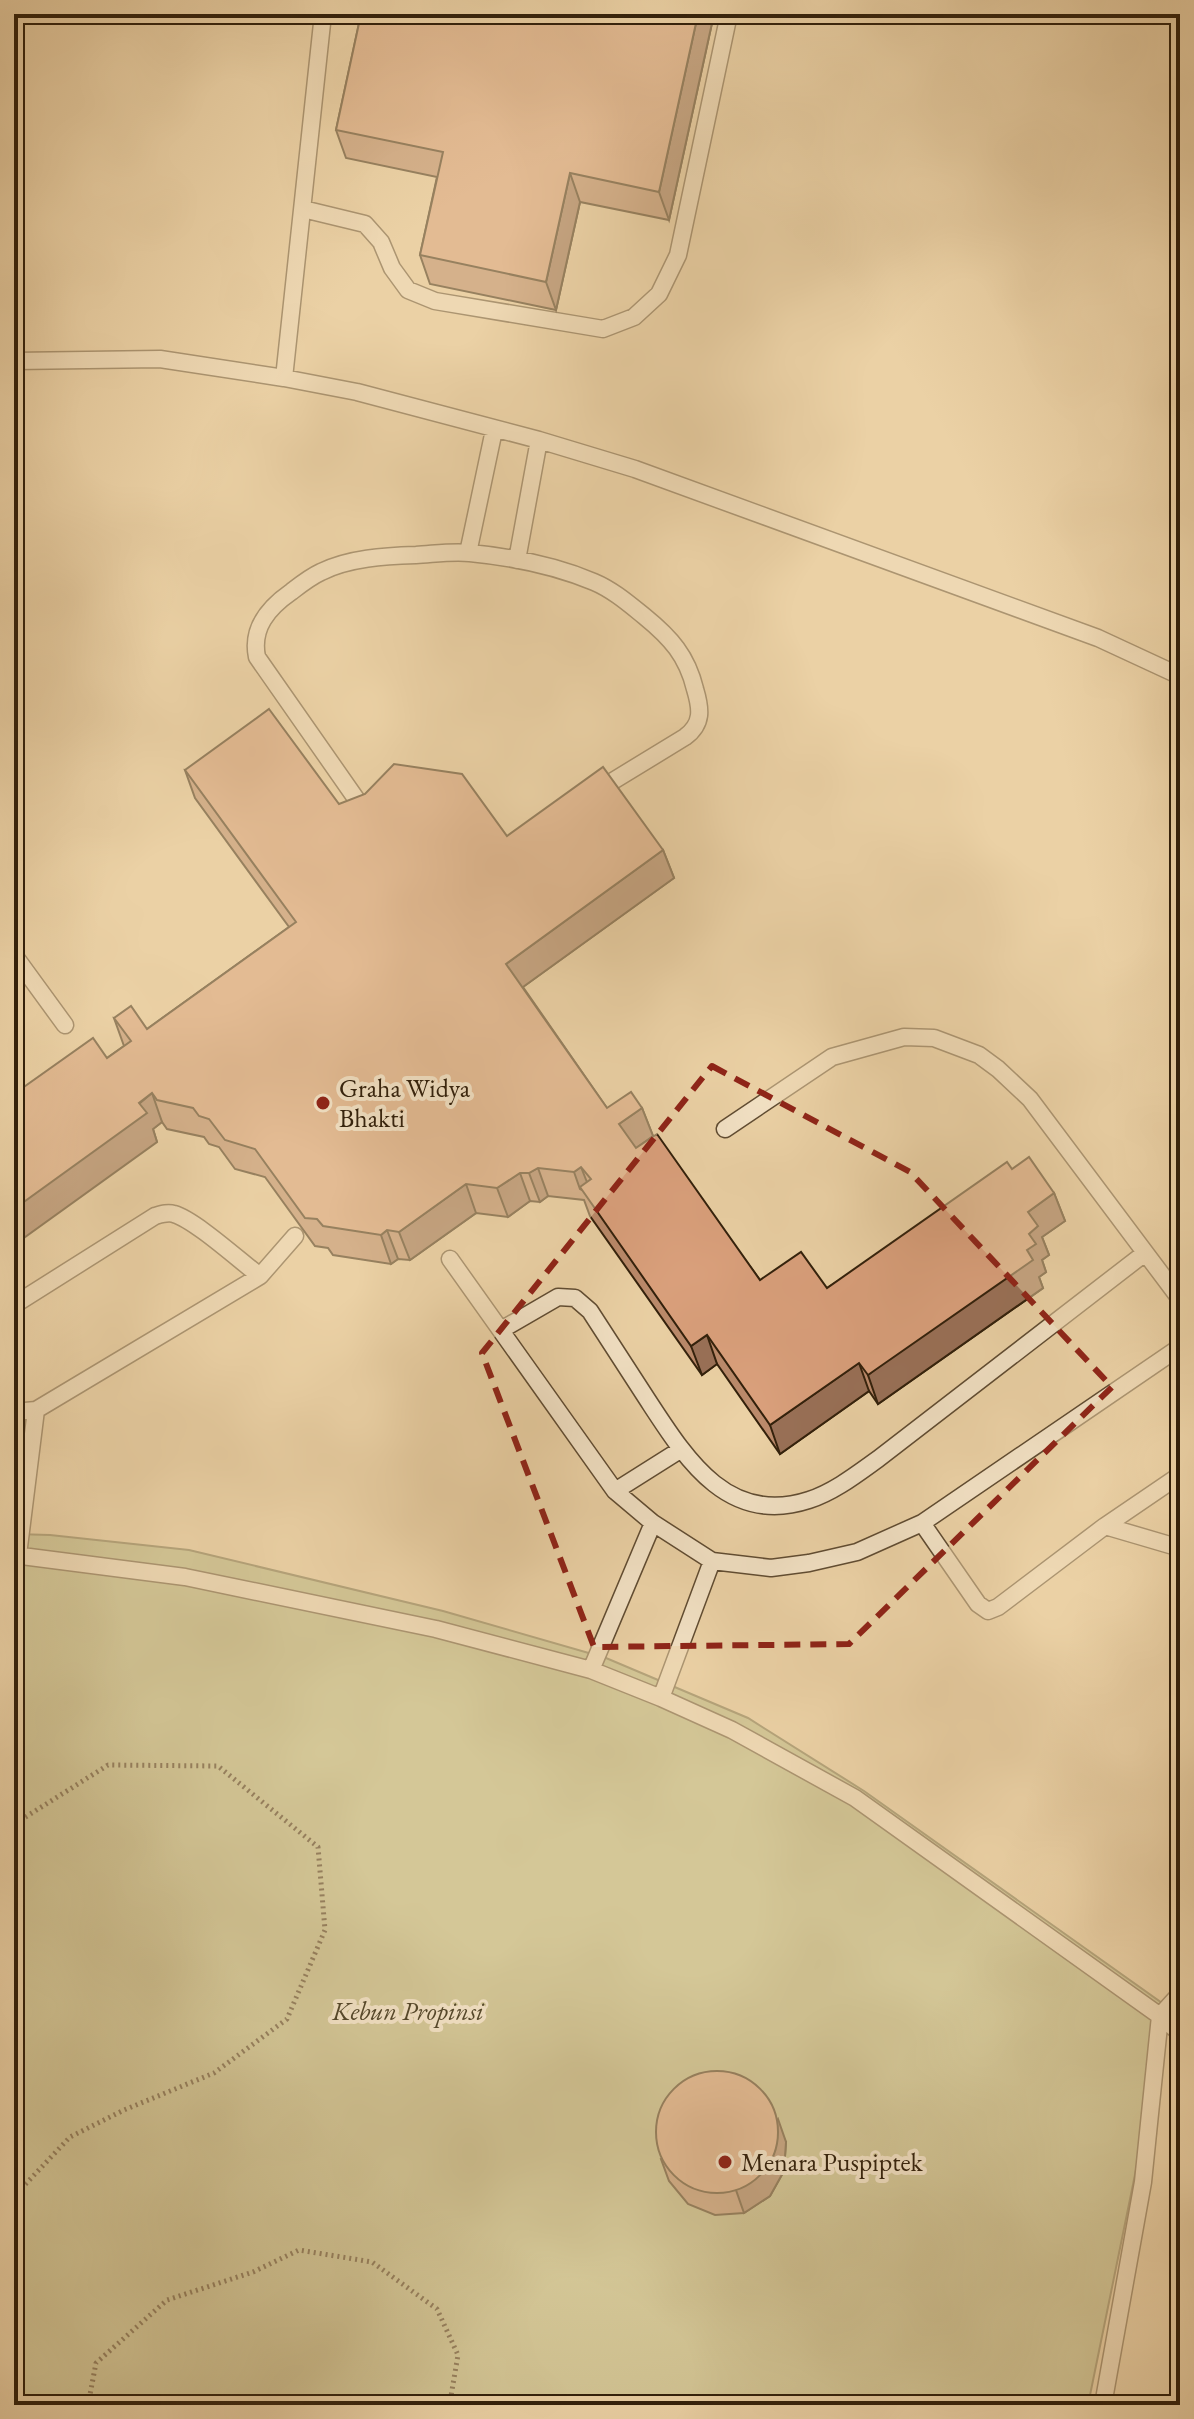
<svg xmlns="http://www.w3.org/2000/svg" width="1194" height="2419" font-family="'EB Garamond',serif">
<rect width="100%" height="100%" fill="#ebd1a5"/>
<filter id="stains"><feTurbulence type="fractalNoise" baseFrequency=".0025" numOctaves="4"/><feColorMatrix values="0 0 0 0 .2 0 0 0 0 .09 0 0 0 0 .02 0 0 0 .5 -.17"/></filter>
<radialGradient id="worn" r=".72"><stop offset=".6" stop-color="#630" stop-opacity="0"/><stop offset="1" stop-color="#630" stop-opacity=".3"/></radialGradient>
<path fill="#b8bb86" stroke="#756e48" stroke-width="2" d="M 14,1534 L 50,1535 L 189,1550 L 443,1611 L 606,1658 L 748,1718 L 864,1791 L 1169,2008 L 1088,2405 L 14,2405 Z"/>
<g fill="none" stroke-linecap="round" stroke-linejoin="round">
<g stroke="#604c32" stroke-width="19">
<path id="lane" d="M 303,209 L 365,224 L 381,242 L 392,268 L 408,290 L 435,301 L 603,329 L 634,317 L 659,294 L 678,255 L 729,14
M 14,361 L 160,359 L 284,378 L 357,392 L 539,440 L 635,469 L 1098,638 L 1180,676
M 284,378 L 323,14
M 468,553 L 494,430
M 517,560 L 539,440
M 366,813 L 257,657 C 251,628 268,608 291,592 C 300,585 310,577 321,572 C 349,558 385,556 416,555 C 434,554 453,551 470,553 C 511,557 556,566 594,582 C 613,590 629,604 644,616 C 671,638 687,656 695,689 C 701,709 703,724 685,737 L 595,792
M 14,955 L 65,1025
M 725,1129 L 832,1057 L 904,1037 L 934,1038 L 979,1055 L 998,1069 L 1030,1099 L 1180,1299
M 450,1259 L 615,1491 L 653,1523 L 712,1561 L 771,1568 L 809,1563 L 857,1552 L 922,1523 L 1180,1347
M 14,1305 L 155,1216 C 162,1214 168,1212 174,1214 C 195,1220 240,1261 260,1276 L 295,1236
M 501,1330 L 558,1297 L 575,1298 L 590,1311 C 609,1340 628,1370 647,1399 C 685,1457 727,1527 809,1500 C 834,1492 857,1474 878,1459 L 1145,1253
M 14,1412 L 36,1410 L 260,1276
M 615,1491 L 680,1450
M 922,1523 L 978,1604 L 988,1611 L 998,1607 L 1105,1526 L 1180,1475
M 1105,1526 L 1180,1548
M 14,1555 L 185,1577 L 436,1629 L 591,1670 L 661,1698 L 732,1730 L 855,1798 L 1160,2016 L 1180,2033
M 18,1555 L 36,1410
M 591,1670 L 653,1523
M 661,1698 L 712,1561
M 1103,2405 L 1143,2182 L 1160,2016 L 1180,1994"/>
</g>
<path stroke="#32200b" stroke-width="5" stroke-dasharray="2 4" stroke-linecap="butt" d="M 14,1831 L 24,1818 L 108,1765 L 218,1766 L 318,1847 L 325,1930 L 287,2019 L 214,2073 L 124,2110 L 70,2137 L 19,2191 L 14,2200
M 88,2405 L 96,2363 L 167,2300 L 253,2272 L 299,2250 L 372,2262 L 437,2309 L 458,2355 L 451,2396 L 447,2405"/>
<use href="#lane" stroke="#f2e1c4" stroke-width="16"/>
</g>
<path fill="#bb8a6b" stroke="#32200b" stroke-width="2" d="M 361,14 L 714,14 L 669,220 L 580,202 L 556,310 L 430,284 L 420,255 L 437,177 L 346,158 L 336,130 Z
M 185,770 L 339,804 L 507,836 L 663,850 L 674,878 L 523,987 L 607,1108 L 642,1108 L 653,1136 L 760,1280 L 827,1288 L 1012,1169 L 1054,1193 L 1065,1221 L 1042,1237 L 1049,1255 L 1042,1260 L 1046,1272 L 1039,1277 L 1043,1288 L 878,1404 L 869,1391 L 780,1454 L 717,1364 L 702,1375 L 590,1216 L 584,1200 L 548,1196 L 540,1202 L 530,1201 L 508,1217 L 476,1213 L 410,1260 L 398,1259 L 391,1264 L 333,1255 L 328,1248 L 315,1246 L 265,1177 L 235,1169 L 219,1147 L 209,1144 L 204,1137 L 167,1129 L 162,1122 L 153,1129 L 157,1142 L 107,1058 L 124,1046 L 114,1018 L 147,1029 L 289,927 L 195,798 Z
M 786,2142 L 784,2171 L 770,2196 L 744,2213 L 715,2215 L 688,2204 L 669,2181 L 661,2159 Z"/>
<path fill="#997057" stroke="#32200b" stroke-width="2" d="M 698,14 L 714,14 L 669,220 L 659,192 Z
M 570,173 L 580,202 L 556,310 L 546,282 Z
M 663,850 L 674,878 L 516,992 L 506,964 Z
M 152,1093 L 162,1122 L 153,1129 L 157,1142 L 14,1245 L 14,1209 Z
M 642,1108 L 653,1136 L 629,1153 L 619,1124 Z
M 581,1167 L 592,1195 L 580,1189 L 574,1172 Z
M 538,1168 L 548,1196 L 540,1202 L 529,1173 Z
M 520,1173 L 530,1201 L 508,1217 L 497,1188 Z
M 466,1184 L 476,1213 L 410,1260 L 399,1232 Z
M 1054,1193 L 1065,1221 L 1042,1237 L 1049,1255 L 1042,1260 L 1046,1272 L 1039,1277 L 1043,1288 L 878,1404 L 868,1375 L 1027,1250 L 1029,1234 L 1028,1212 Z
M 387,1230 L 398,1259 L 391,1264 L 381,1235 Z
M 707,1335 L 717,1364 L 702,1375 L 691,1346 Z
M 859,1363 L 869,1391 L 780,1454 L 770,1425 Z
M 778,2119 L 786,2142 L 784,2171 L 770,2196 L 744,2213 L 736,2190 Z"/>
<path fill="#daa07c" stroke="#32200b" stroke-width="2" d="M 361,14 L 698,14 L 659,192 L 570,173 L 546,282 L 420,255 L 443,152 L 336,130 Z
M 269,709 L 339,804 L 365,794 L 394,764 L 462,774 L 507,836 L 603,767 L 663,850 L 506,964 L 607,1108 L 631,1092 L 642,1108 L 619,1124 L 636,1148 L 657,1134 L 760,1280 L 801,1252 L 827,1288 L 1007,1162 L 1012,1169 L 1029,1157 L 1054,1193 L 1028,1212 L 1038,1226 L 1029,1234 L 1036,1244 L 1027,1250 L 1033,1260 L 868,1375 L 859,1363 L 770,1425 L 707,1335 L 691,1346 L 580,1187 L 591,1179 L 581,1167 L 574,1172 L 538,1168 L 529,1173 L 520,1173 L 497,1188 L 466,1184 L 399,1232 L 387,1230 L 381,1235 L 323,1226 L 317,1219 L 305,1218 L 255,1149 L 225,1140 L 209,1119 L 199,1116 L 193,1108 L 157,1100 L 152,1093 L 139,1103 L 147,1113 L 14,1209 L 14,1094 L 93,1038 L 107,1058 L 131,1041 L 114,1018 L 131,1006 L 147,1029 L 296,922 L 185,770 Z
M656 2132a61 61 0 1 1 122 0a61 61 0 1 1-122 0Z"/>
<path d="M0 0H1194V2419H0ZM 712,1066 L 910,1172 L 1112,1387 L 849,1644 L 594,1647 L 482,1353 Z" fill="#ebd1a5" fill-opacity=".55" fill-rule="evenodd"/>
<path fill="none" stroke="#8f2418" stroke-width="6" stroke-dasharray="16 10" stroke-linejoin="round" d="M 712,1066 L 910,1172 L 1112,1387 L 849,1644 L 594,1647 L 482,1353 Z"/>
<g fill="#8f2418" stroke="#f2e1c4" stroke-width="3">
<circle cx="323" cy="1103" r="8"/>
<circle cx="725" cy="2162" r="8"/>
</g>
<g text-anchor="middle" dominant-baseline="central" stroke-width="8" stroke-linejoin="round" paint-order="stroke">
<g font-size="26" fill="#32200b" stroke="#f2e1c4" text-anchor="start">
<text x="339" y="1088">Graha Widya<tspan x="339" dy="30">Bhakti</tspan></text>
<text x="741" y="2162">Menara Puspiptek</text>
</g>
<g font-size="26" font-style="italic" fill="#54472a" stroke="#f2e1c4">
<text x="408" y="2011">Kebun Propinsi</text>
</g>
</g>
<rect width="1194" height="2419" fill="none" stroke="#ebd1a5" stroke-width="48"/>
<rect x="16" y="16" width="1162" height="2387" fill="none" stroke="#32200b" stroke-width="4"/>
<rect x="24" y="24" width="1146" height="2371" fill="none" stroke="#32200b" stroke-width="2"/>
<rect width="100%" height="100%" filter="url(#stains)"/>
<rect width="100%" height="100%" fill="url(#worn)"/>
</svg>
